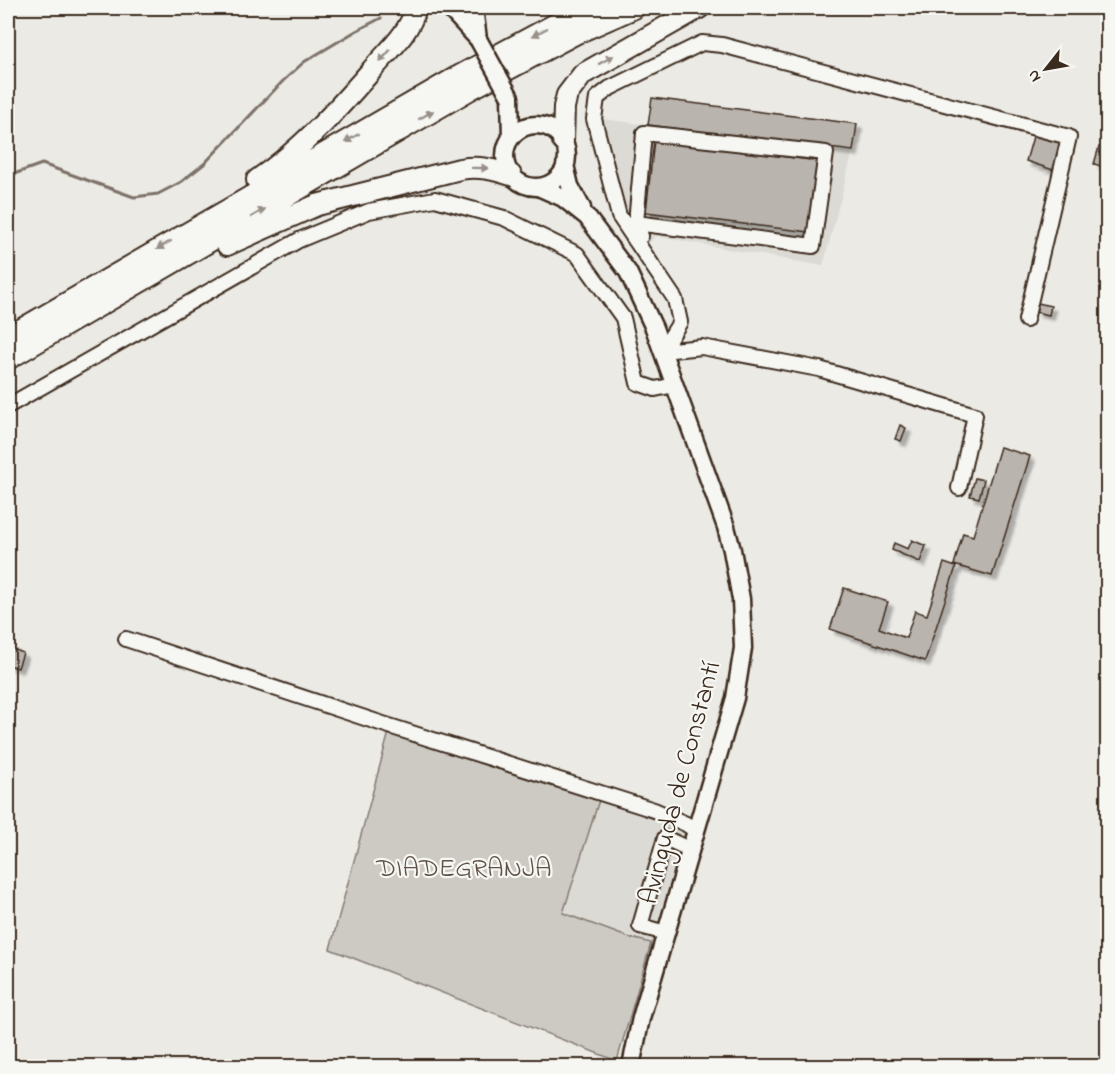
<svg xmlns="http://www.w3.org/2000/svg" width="1115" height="1074" font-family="'Indie Flower',sans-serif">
<defs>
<filter id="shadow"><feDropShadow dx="5" dy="5" stdDeviation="1.5" flood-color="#0004"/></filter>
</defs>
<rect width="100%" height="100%" fill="#ebeae5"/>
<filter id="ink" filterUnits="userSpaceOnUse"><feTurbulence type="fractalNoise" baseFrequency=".0167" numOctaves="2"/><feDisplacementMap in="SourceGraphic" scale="12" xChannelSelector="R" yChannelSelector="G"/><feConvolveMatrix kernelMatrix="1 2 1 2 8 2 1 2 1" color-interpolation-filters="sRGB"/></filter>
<g filter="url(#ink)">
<path fill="#dcdad4" d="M 602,119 L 853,151 L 823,266 L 655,236 L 647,246 L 634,229 L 626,211 Z
M 600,797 L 686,829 L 651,943 L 627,937 L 563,913 Z"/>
<path fill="#cdcac4" stroke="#847a71" stroke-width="1.5" d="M 389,732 L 600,797 L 563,913 L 627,937 L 651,943 L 617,1061 L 330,949 Z"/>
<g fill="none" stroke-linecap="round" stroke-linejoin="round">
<path stroke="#7c7167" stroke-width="3" d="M 8,179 L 14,174 L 42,164 L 134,197 L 158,194 L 181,182 L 204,164 L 283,81 L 304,62 L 356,31 L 381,18"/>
</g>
<path fill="#bab4ae" stroke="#3b2a1e" stroke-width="1.5" filter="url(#shadow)" d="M 652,98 L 857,124 L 853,151 L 648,125 Z
M 1034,133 L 1062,142 L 1053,170 L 1026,161 Z
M 654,140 L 818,161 L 809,232 L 646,212 Z
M 1099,147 L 1108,150 L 1108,168 L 1094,164 Z
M 1038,303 L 1051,306 L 1049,315 L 1035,312 Z
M 900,425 L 906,428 L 901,441 L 895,439 Z
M 1000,447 L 1030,456 L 992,576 L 954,565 L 963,533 L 973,536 Z
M 975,478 L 984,480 L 979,498 L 970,496 Z
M 912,540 L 926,546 L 920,562 L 892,550 L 894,543 L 908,549 Z
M 944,563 L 956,567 L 925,661 L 830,629 L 844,588 L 888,602 L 879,628 L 906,638 L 915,611 L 927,615 Z
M 8,647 L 23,653 L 18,668 L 8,665 Z"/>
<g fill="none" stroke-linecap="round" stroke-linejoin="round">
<g stroke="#3b2a1e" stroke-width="18">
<path id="minor" d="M 635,240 L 641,236 L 636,223 L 813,246 L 826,153 L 644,133 L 636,223
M 662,351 L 680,322 L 675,299 L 619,216 L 594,119 L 597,98 L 610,88 L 702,43 L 722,45 L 1069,137 L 1026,320
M 662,351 L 702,347 L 819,369 L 975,415 L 959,488
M 8,406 L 299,240 L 369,211 L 435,199 L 504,218 L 577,254 L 623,318 L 638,383 L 655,389 L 675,385
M 126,639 L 383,724 L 654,810 L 686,824 L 696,831
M 666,933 L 640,926 L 665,838 L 691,850"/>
</g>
<g stroke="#3b2a1e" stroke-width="21">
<path id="major" d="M 474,8 L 478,39
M 452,11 L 478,39
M 510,97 L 511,137
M505 156a31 31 0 1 1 62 0a31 31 0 1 1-62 0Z
M 565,165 L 570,186 L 582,208
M 538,187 L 563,198 L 587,217 L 628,272 L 654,328 L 726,527 L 732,550 L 741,599 L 743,648 L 735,698 L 641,1018 L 631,1066"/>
</g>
<g stroke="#3b2a1e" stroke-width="24">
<path id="highway" d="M 563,141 L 564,107 L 567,95 L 583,74 L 699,8
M 257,180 C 301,150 336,111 371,71 C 388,51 409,34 416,8
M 227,245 L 317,205 L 460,169 C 479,166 492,169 511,175
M 8,337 L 457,77 L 561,21 L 593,8
M 8,359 L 469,90 L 577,33 L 634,8"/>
</g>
<use href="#minor" stroke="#f6f6f2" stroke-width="14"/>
<use href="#major" stroke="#f6f6f2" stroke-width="16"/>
<use href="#highway" stroke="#f6f6f2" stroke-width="20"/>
<g stroke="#3b2a1e" stroke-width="21" stroke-linecap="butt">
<path id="major-bridge" d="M 478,39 L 510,97"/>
</g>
<use href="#major-bridge" stroke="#f6f6f2" stroke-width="16"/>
</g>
<defs><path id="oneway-solid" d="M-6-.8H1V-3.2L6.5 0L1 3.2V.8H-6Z" transform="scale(1.5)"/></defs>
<g fill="#989088">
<use href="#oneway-solid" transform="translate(540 32) rotate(152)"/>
<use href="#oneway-solid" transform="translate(385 56) rotate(131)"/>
<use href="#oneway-solid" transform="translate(606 60) rotate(-29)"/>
<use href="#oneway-solid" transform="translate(426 115) rotate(-30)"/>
<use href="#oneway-solid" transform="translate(352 138) rotate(150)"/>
<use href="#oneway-solid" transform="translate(480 168) rotate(1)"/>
<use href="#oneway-solid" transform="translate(258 213) rotate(-30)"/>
<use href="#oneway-solid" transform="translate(164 245) rotate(150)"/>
</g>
</g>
<g text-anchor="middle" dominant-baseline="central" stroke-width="4.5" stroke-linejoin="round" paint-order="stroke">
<g font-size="27" fill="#3b2a1e" stroke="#f6f6f2">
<text transform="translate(681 783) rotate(-75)">Avinguda de Constantí</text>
</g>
<g font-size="27" fill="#605248" stroke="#f6f6f2">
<text x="464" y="869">DIADEGRANJA</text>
</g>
</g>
<rect width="1115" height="1074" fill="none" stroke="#f6f6f2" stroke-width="30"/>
<rect x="15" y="15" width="1085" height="1044" fill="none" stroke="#3b2a1e" stroke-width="2" filter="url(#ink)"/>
<g transform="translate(1046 69) rotate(239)" stroke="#f6f6f2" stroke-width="4.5" paint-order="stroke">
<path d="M0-4.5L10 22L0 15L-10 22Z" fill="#3b2a1e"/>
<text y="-9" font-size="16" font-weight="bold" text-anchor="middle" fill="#3b2a1e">N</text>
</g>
</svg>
